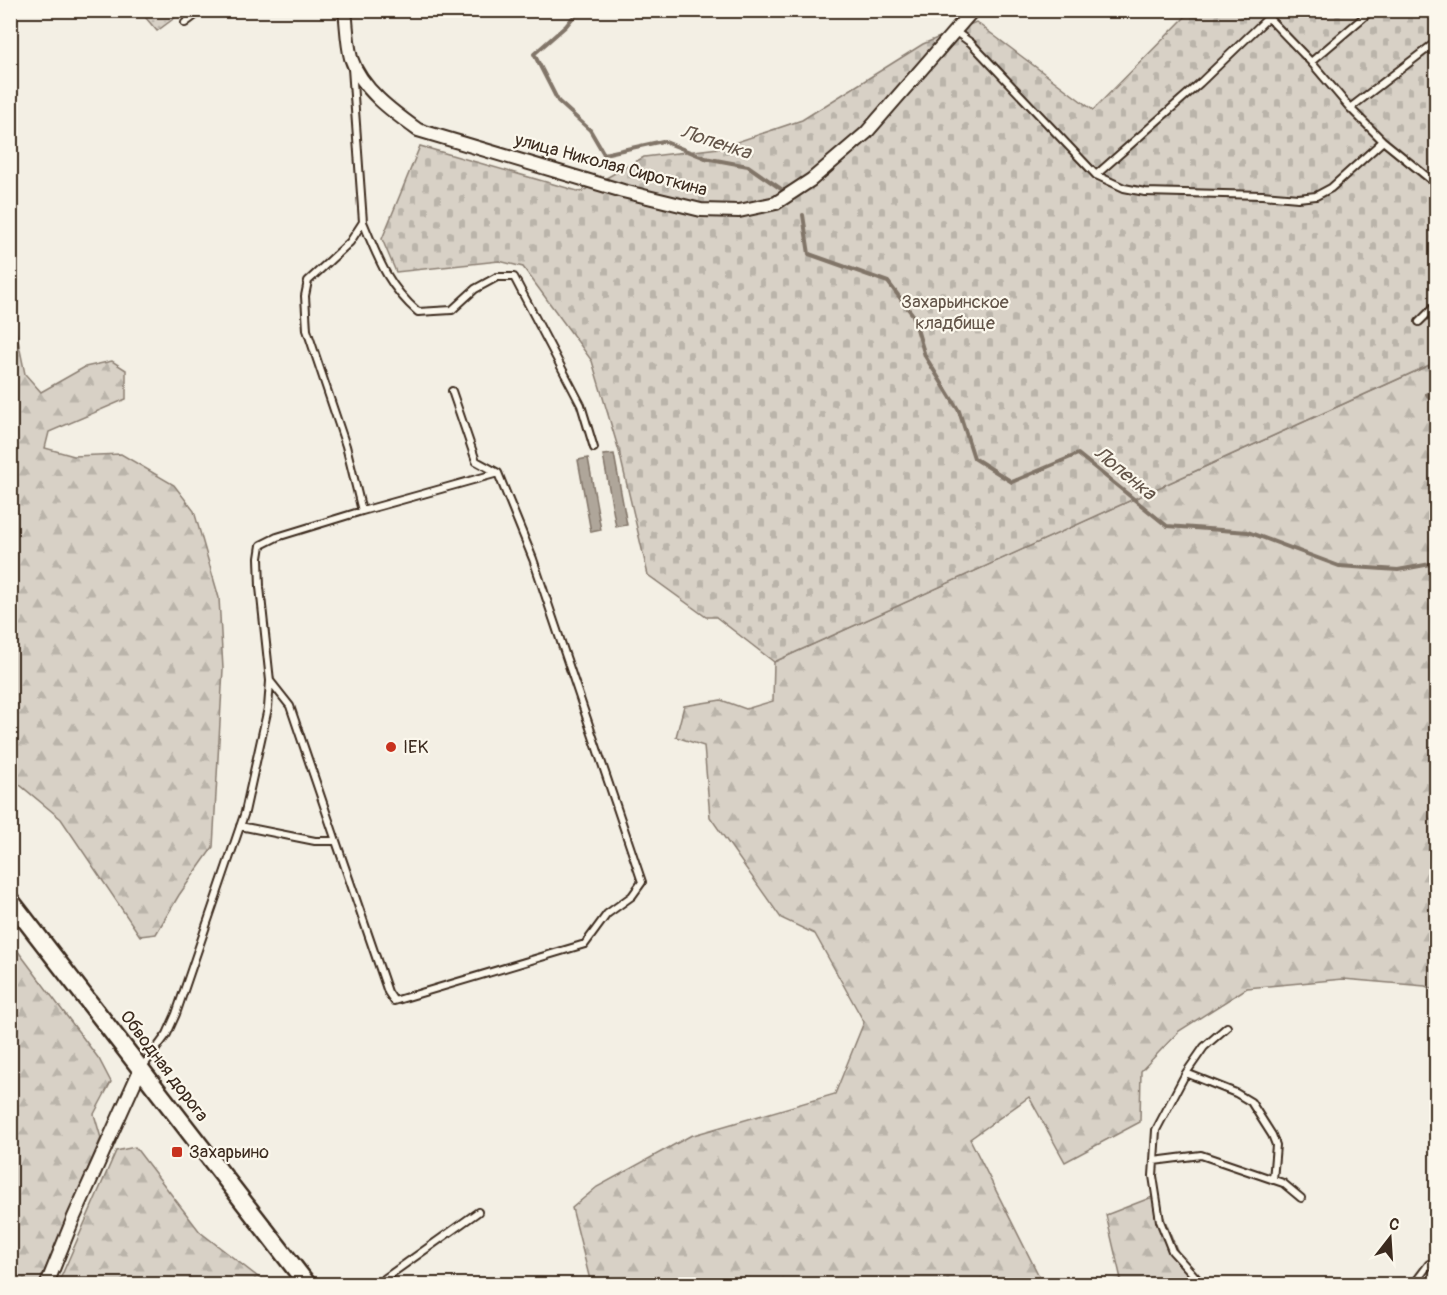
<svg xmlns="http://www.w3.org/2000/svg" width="1447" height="1295" font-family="Pangolin,sans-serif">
<defs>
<pattern id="forest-firs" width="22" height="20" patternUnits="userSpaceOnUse" patternTransform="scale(1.5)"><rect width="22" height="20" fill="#d8d1c6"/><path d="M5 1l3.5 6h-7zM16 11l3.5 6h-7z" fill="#bab4aa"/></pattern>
<pattern id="cemetery-stones" width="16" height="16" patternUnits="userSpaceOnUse" patternTransform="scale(1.5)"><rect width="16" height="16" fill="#d8d1c6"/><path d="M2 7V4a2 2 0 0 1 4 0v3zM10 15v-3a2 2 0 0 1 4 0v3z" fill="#bab4aa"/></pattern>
<pattern id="park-dots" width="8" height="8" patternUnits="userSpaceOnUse" patternTransform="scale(1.5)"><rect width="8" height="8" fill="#d8d1c6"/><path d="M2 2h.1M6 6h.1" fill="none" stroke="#bab4aa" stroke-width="1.8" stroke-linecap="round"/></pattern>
</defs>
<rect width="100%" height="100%" fill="#f3efe4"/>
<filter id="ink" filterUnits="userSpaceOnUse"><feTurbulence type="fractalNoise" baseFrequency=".0167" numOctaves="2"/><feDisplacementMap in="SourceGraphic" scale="12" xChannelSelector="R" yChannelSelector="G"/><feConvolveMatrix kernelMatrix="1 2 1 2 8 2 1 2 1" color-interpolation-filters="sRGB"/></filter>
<g filter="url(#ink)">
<path fill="url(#forest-firs)" stroke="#8a7e72" stroke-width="1.5" d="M 11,315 L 13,316 L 25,374 L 41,392 L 85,367 L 112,361 L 126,370 L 126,399 L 49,432 L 45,448 L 74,456 L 121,454 L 174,485 L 194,511 L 219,598 L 223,669 L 213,847 L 179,895 L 156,934 L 140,936 L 61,819 L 14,780 L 10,738 Z
M 1436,362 L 1436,990 L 1425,986 L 1343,979 L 1247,988 L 1179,1031 L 1141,1071 L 1140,1122 L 1065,1162 L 1029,1097 L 970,1139 L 1043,1284 L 591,1284 L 572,1208 L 597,1187 L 690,1136 L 835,1094 L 864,1022 L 815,934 L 781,918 L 710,817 L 704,746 L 676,737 L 684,706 L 721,700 L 746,709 L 773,701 L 774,662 Z
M 11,942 L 99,1059 L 111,1082 L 94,1114 L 101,1138 L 39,1284 L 11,1284 Z
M 135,1147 L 200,1232 L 267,1284 L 58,1284 L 116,1151 Z
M 1155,1196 L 1191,1284 L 1098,1284 L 1121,1279 L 1106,1215 Z"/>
<path fill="url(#cemetery-stones)" stroke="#8a7e72" stroke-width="1.5" d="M 1191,11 L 1436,11 L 1436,362 L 774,662 L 716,617 L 706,617 L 648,575 L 619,451 L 592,361 L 523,267 L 499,261 L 396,272 L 382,239 L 420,146 L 581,192 L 644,157 L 719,148 L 802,120 L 923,44 L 976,22 L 1093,110 Z"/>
<path fill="url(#park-dots)" stroke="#8a7e72" stroke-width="1.5" d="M 140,11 L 184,11 L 157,31 Z"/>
<path fill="#afa69a" stroke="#817468" stroke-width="1.5" d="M 614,454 L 627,525 L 616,527 L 603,455 Z
M 588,458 L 601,530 L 591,532 L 578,460 Z"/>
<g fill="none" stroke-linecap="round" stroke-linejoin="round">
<path stroke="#817468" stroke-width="4" d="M 579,10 L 566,26 L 534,54 L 558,101 L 590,130 L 604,154 L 663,141 L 705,158 L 748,166 L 784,191
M 803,215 L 809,254 L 888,282 L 913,315 L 925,356 L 959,411 L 974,458 L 1012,482 L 1078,454 L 1167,526 L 1248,532 L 1339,566 L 1398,570 L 1436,563
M 1427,394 L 1436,409"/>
<g stroke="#3b2a1e" stroke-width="10">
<path id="service" d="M 1261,10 L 1311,62 L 1350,108 L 1383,141
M 185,23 L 202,10
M 956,32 L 971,43 L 1096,175 L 1124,188 L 1145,192 L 1262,195 L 1298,198 L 1316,196 L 1331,188 L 1383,141 L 1436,184
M 1311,62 L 1372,10
M 352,68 L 363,222 L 350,242 L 308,281 L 305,296 L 307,330 L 346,446 L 362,511
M 1350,108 L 1436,42
M 1096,175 L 1200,83 L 1276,10
M 363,222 C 378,258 387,285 418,312 L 452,310 L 475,289 L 497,277 L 514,277 L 581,405 L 594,448
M 1419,322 L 1436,305
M 271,682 L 290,706 L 336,841
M 240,826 L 315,841 L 336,841 L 388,992 L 394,1001 L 585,944 L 607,914 L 632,896 L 642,882 L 533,559 L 498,473 L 476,461 L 452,391
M 142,1068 L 167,1034 L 176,1014 L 245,812 L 268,708 L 270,681 L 260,587 L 259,558 L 261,545 L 277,537 L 362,511 L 498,473
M 1186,1073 L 1236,1093 L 1251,1102 L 1272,1135 L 1276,1145 L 1273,1180
M 1154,1161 L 1201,1155 L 1283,1183 L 1301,1198
M 377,1284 L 478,1212
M 1202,1284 L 1172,1251 L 1160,1221 L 1153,1176 L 1156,1130 L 1186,1073 L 1204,1047 L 1227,1027
M 1414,1284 L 1429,1264"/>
</g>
<g stroke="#3b2a1e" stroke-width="16">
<path id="minor" d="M 345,10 C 347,26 347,43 351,58 C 361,89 393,112 418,130 L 623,191 L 701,210 L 739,211 L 776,203 L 811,180 L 866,133 L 973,10
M 47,1284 L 74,1217 L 141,1068"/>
</g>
<g stroke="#3b2a1e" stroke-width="21">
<path id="secondary" d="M 10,900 L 307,1284"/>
</g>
<use href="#service" stroke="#fbf7ec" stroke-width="6"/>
<use href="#minor" stroke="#fbf7ec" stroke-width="12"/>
<use href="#secondary" stroke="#fbf7ec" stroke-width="16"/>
</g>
</g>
<g fill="#c8321e" stroke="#fbf7ec" stroke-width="2">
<circle cx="391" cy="747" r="6"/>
<rect x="171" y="1146" width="12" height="12" rx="3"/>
</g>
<g text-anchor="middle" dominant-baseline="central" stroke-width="4.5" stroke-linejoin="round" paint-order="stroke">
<g font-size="18" fill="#3b2a1e" stroke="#fbf7ec">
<text transform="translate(611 165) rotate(15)">улица Николая Сироткина</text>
<text transform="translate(164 1066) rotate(53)">Обводная дорога</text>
</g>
<g font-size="18" fill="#625448" stroke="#fbf7ec">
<text x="955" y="302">Захарьинское<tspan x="955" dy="21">кладбище</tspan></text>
</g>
<g font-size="18" fill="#3b2a1e" stroke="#fbf7ec" text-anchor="start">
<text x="403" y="747">IEK</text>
<text x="189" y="1152">Захарьино</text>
</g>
<g font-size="20" font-style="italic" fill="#645549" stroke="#fbf7ec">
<text transform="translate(716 142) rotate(18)">Лопенка</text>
<text transform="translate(1125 473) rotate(39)">Лопенка</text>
</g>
</g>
<rect width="1447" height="1295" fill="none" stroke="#fbf7ec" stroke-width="36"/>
<rect x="18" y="18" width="1411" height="1259" fill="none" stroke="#3b2a1e" stroke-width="2" filter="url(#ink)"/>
<g transform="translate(1390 1238) rotate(17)" stroke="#fbf7ec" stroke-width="4.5" paint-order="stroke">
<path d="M0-4.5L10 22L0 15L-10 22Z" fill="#3b2a1e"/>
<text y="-9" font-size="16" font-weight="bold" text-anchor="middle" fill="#3b2a1e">С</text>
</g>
</svg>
